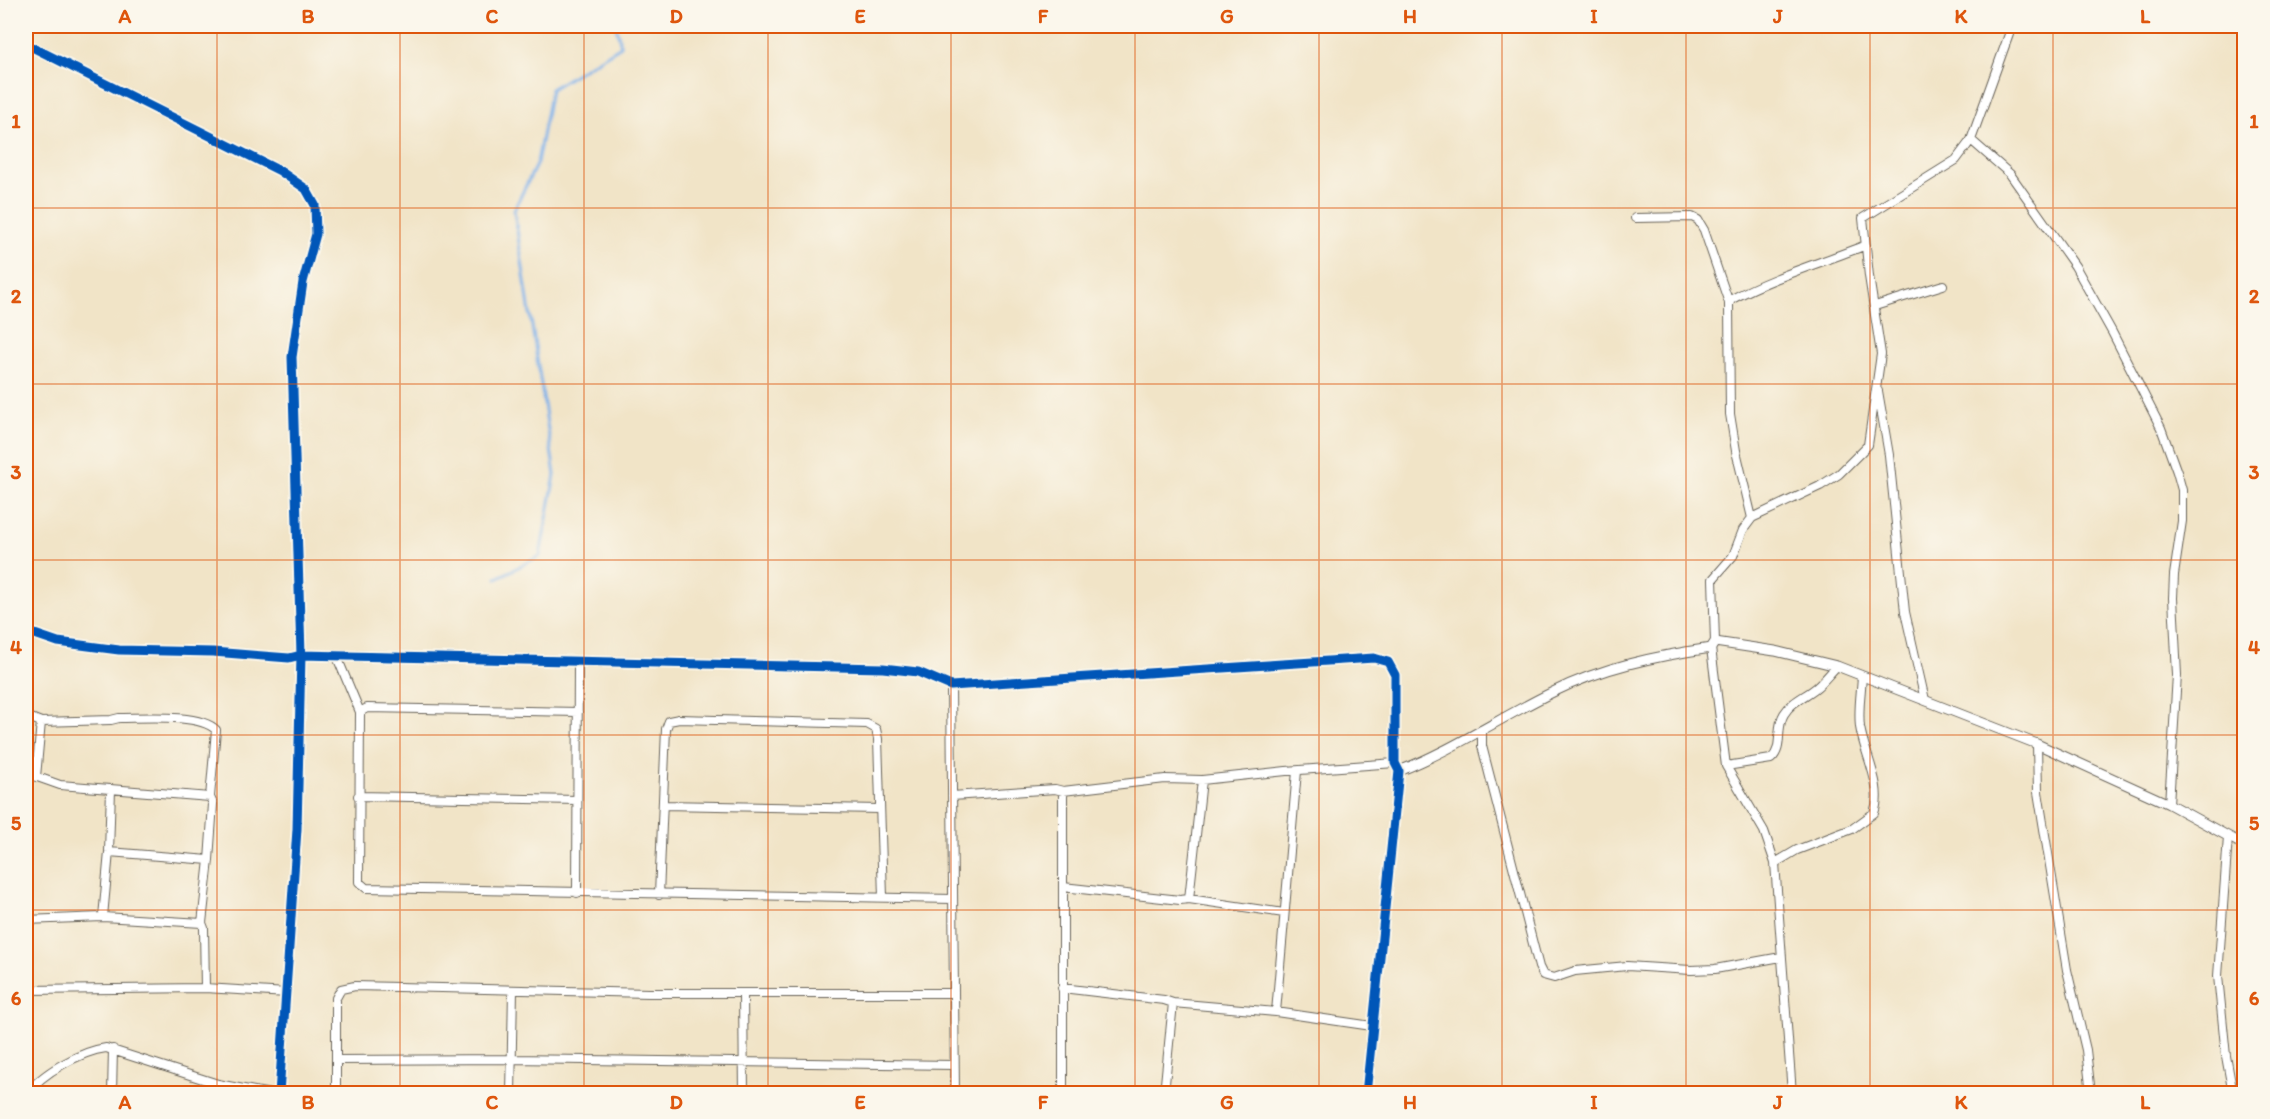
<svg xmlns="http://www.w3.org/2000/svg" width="2270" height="1119" font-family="Itim,sans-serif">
<rect width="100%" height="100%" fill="#fbf7ec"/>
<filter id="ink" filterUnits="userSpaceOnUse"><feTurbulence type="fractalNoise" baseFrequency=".0167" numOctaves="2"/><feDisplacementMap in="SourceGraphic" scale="12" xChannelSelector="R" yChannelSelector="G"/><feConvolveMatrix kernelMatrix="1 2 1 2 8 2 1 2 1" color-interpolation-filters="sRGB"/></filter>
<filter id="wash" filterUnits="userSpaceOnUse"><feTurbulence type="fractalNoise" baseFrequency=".008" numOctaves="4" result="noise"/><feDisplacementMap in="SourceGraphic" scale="24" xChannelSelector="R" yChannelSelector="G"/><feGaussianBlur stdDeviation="1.35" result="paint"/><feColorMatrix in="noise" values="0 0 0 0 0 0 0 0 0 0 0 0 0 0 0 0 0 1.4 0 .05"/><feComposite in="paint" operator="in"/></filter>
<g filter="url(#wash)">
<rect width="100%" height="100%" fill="#f1e4c7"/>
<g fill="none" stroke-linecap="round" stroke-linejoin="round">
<path stroke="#7cb0e9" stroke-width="3" d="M 497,578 L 540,556 L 555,475 L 514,210 L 537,163 L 551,89 L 621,46 L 616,26"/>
</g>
</g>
<g filter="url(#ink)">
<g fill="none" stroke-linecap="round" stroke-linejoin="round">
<g stroke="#676258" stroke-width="10">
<path id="minor" d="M 26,44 L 280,171 L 306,189 L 315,205 L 316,234 L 303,282 L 292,357 L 301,655 L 289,658 L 213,652 L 119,650 L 58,642 L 26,631
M 1971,140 L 2010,174 L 2075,266 L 2112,332 L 2161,428 L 2177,472 L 2182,490 L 2182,521 L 2174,575 L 2173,598 L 2177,675 L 2169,804
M 1635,218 L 1692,217 L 1698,220 L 1704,230 L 1729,303 L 1730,414 L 1736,451 L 1752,518
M 1729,303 L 1732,299 C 1775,276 1821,263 1866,245
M 1875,306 L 1943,285
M 1878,391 L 1889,455 L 1905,612 L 1925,700
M 1715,642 L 1713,579 L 1733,556 L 1743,530 L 1752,518 L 1820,486 L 1839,474 L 1868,445 L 1881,354 L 1869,276 L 1863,218 L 1956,160 L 1971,140 L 2012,26
M 1711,648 L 1726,766 L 1764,831 L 1775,863 L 1792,1094
M 337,657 L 360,712
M 951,686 L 955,1094
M 578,712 L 367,708 L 360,712 L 359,882 L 366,888 L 953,899
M 26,716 L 41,722 L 111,720 L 119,718 C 142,718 200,713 216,730 L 210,797 L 213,804 L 209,860 L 202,923 L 204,928 L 205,988
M 1482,730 L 1482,746 L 1539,967 L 1543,975 L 1554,978 L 1575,971 L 1627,966 L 1691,970 L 1715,969 L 1781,957
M 2037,744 L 2038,792 L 2067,970 L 2086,1050 L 2091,1094
M 1726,766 L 1771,759 C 1784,748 1775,728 1784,714 C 1792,701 1805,697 1817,687 C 1824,681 1830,673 1837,666
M 26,773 L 60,785 L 210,797
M 36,777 L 41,722
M 1063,791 L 1063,1094
M 358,796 L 577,800
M 952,796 L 1055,789 L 1063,791 L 1165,779 L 1202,780 L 1286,771 L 1395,763
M 663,805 L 880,809
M 2228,837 L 2218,976 L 2226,1056 L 2233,1094
M 109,852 L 209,860
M 1775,863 L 1797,850 L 1852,829 L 1874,813 C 1884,786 1864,754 1860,727 C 1858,710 1861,693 1862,676
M 1063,887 L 1180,900 L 1189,899 L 1284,913
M 577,893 L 578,661
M 659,895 L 666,729 L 669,721 L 679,719 L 867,724 L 876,729 L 878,739 L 883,897
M 1189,899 L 1202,780
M 103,917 L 109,852 L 111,789
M 26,920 L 103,917 L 202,923
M 1062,988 L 1164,1000 L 1173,1003 L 1276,1012 L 1372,1026
M 26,990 L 205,988 L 287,993
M 743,994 L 744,1094
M 1276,1012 L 1297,771
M 336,1060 L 511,1059 L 954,1065
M 1063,1091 L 1087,1094
M 27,1094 C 41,1073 82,1051 106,1048 L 218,1084 L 271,1094
M 112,1094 L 113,1049
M 279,1094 L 297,829 L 301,655 L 883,668 L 918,672 L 951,686 L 1374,658 L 1388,662 L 1395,675 L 1395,763 L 1399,771 L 1366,1094
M 336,1094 L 336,998 L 341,989 L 355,986 L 649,993 L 953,993
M 511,1094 L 513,990
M 1164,1094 L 1173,1003"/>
</g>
<g stroke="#676258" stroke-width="11">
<path id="tertiary" d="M 1399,771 C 1453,750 1501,717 1553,692 C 1603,667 1656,656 1711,648 L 1715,642 L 1775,651 L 1837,666 L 2037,744 L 2169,804 L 2244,845"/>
</g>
<use href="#minor" stroke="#fff" stroke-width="8"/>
<use href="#tertiary" stroke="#fff" stroke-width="9"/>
<g stroke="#fbf7ec" stroke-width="13">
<path id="cycleway" d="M 26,44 L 280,171 L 306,189 L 315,205 L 316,234 L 303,282 L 292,357 L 301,655 L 289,658 L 213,652 L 119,650 L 58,642 L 26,631
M 279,1094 L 297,829 L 301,655 L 883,668 L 918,672 L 951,686 L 1374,658 L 1388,662 L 1395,675 L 1395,763 L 1399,771 L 1366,1094"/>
</g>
<use href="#cycleway" stroke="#0057b8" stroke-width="9"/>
</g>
</g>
<path fill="none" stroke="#de560d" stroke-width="1.5" stroke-opacity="0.55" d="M 217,26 L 217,1094M 400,26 L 400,1094M 584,26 L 584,1094M 768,26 L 768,1094M 951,26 L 951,1094M 1135,26 L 1135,1094M 1319,26 L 1319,1094M 1502,26 L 1502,1094M 1686,26 L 1686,1094M 1870,26 L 1870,1094M 2053,26 L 2053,1094M 26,208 L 2244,208M 26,384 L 2244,384M 26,560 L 2244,560M 26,735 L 2244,735M 26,910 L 2244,910"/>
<rect width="2270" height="1119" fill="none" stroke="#fbf7ec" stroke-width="66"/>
<rect x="33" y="33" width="2204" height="1053" fill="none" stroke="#de560d" stroke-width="2"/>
<g font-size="20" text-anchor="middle" font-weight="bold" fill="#de560d">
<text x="125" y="23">A</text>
<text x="308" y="23">B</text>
<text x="492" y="23">C</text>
<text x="676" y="23">D</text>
<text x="860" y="23">E</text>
<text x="1043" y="23">F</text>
<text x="1227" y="23">G</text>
<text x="1410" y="23">H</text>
<text x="1594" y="23">I</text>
<text x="1778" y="23">J</text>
<text x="1961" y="23">K</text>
<text x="2145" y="23">L</text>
<text x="16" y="128">1</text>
<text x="2254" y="128">1</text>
<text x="16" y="303">2</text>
<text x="2254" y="303">2</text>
<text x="16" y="479">3</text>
<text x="2254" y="479">3</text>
<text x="16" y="654">4</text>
<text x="2254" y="654">4</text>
<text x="16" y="830">5</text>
<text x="2254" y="830">5</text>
<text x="16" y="1005">6</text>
<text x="2254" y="1005">6</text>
<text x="125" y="1109">A</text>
<text x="308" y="1109">B</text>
<text x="492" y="1109">C</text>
<text x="676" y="1109">D</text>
<text x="860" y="1109">E</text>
<text x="1043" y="1109">F</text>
<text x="1227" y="1109">G</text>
<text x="1410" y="1109">H</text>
<text x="1594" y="1109">I</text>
<text x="1778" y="1109">J</text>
<text x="1961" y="1109">K</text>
<text x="2145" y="1109">L</text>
</g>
</svg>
